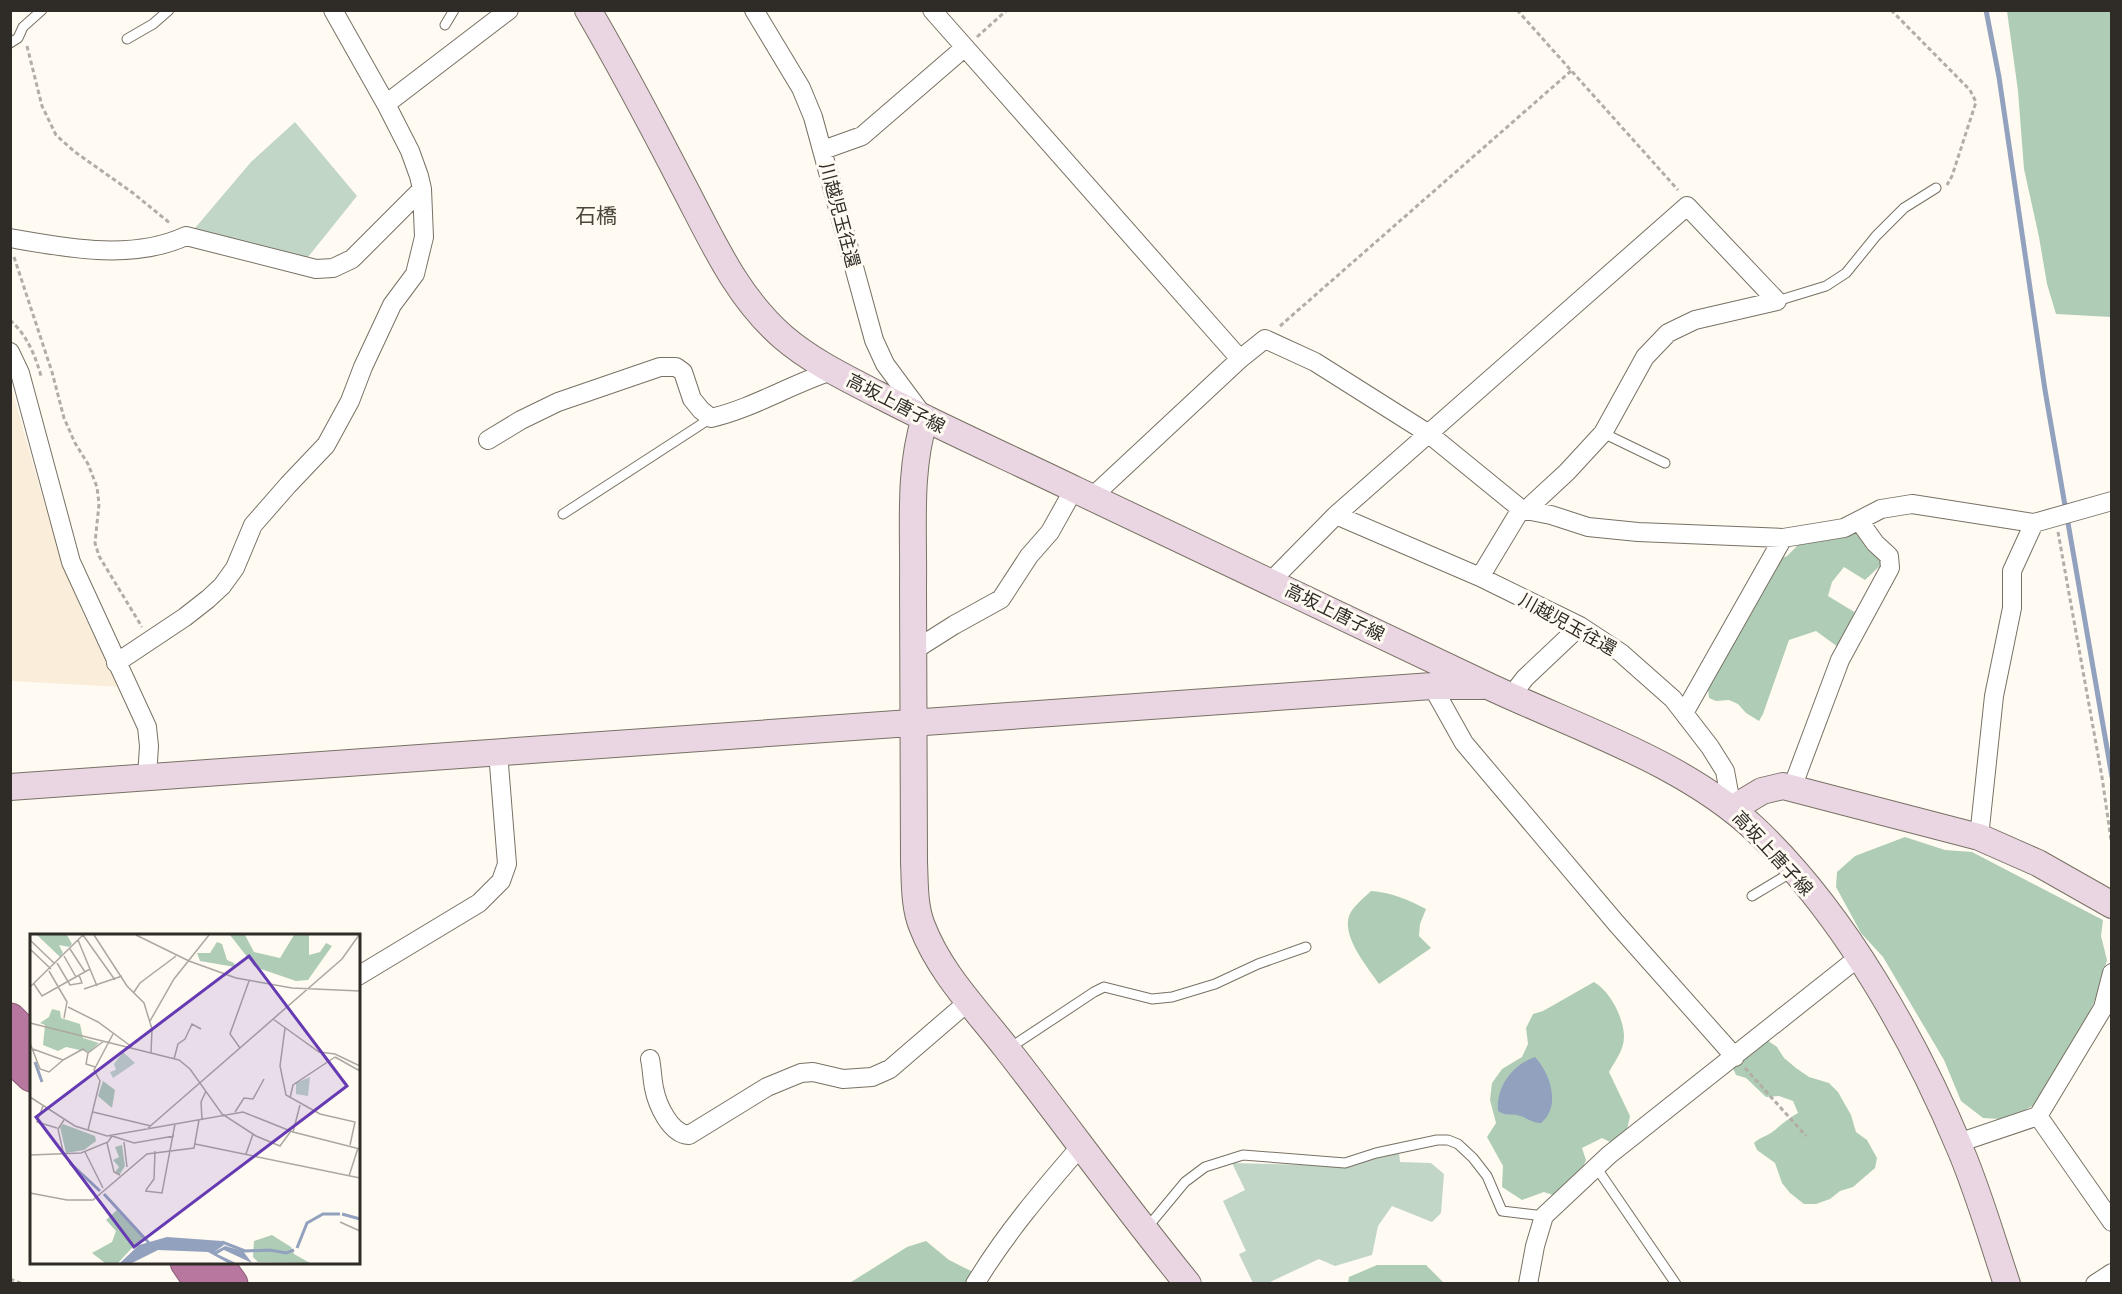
<svg xmlns="http://www.w3.org/2000/svg" width="2122" height="1294" font-family="'DejaVu Sans','Noto Sans JP',sans-serif">
<rect width="100%" height="100%" fill="#fffaf2"/>
<path fill="#faeeda" d="M 10,383 L 45,506 L 64,565 L 82,612 L 120,687 L 11,681 Z"/>
<path fill="#c1d6c6" d="M 295,122 L 357,196 L 304,262 L 190,234 L 251,162 Z
M 1399,1152 L 1400,1162 L 1431,1163 L 1444,1174 L 1441,1213 L 1432,1222 L 1392,1206 L 1378,1226 L 1372,1255 L 1335,1266 L 1319,1259 L 1268,1283 L 1253,1283 L 1239,1254 L 1246,1251 L 1223,1201 L 1245,1190 L 1232,1163 L 1348,1166 Z"/>
<path fill="#afcdb6" d="M 2007,11 L 2111,11 L 2111,317 L 2056,314 L 2047,284 L 2039,237 L 2024,169 L 2018,91 Z
M 1859,531 L 1879,554 L 1882,564 L 1865,580 L 1844,567 L 1832,582 L 1828,596 L 1856,613 L 1838,647 L 1816,631 L 1789,640 L 1763,714 L 1759,721 L 1746,713 L 1738,704 L 1729,700 L 1716,701 L 1709,698 L 1708,688 L 1778,559 L 1787,556 L 1803,540 L 1836,539 Z
M 1905,837 L 1945,850 L 1972,852 L 2103,920 L 2101,936 L 2107,960 L 2096,998 L 2085,1022 L 2036,1104 L 2018,1114 L 2000,1119 L 1983,1118 L 1961,1101 L 1944,1060 L 1883,957 L 1861,933 L 1836,887 L 1837,872 L 1855,856 Z
M 1371,891 C 1390,892 1409,900 1426,909 L 1420,924 L 1419,936 L 1431,948 L 1379,984 C 1367,967 1342,937 1349,916 C 1352,907 1364,898 1371,891 Z
M 1594,982 C 1610,991 1624,1018 1624,1037 C 1624,1050 1615,1061 1609,1072 L 1630,1116 L 1627,1130 L 1610,1142 L 1602,1138 L 1582,1148 L 1586,1160 L 1582,1169 L 1556,1196 L 1544,1192 L 1522,1200 L 1502,1187 L 1503,1166 L 1487,1137 L 1496,1123 L 1490,1100 L 1492,1083 L 1502,1069 L 1522,1057 L 1528,1044 L 1526,1028 L 1533,1014 L 1543,1011 Z
M 1767,1040 L 1777,1047 L 1784,1058 L 1796,1068 L 1809,1077 L 1829,1083 L 1838,1092 L 1851,1115 L 1856,1132 L 1867,1140 L 1877,1158 L 1875,1168 L 1853,1187 L 1840,1191 L 1830,1199 L 1816,1204 L 1804,1204 L 1790,1193 L 1782,1183 L 1775,1163 L 1757,1150 L 1754,1143 C 1760,1137 1768,1136 1775,1130 C 1782,1124 1789,1118 1798,1113 L 1793,1101 L 1779,1096 L 1766,1097 L 1746,1078 L 1736,1075 L 1732,1066 Z
M 926,1241 L 949,1260 L 971,1271 L 970,1283 L 848,1284 L 907,1247 Z
M 1377,1265 L 1426,1265 L 1444,1283 L 1348,1283 L 1349,1277 Z"/>
<path fill="#92a1be" d="M 1535,1057 C 1551,1074 1561,1107 1541,1123 C 1532,1123 1526,1117 1517,1115 C 1510,1114 1505,1116 1498,1111 C 1496,1087 1512,1065 1535,1057 Z"/>
<g fill="none" stroke-linecap="round" stroke-linejoin="round">
<path stroke="#92a1be" stroke-width="5" d="M 1986,10 L 1999,77 L 2045,390 L 2112,777"/>
<g stroke="#787165" stroke-width="11">
<path id="lane" d="M 445,25 L 454,10
M 127,39 L 153,24 L 169,10
M 10,43 L 18,38 L 23,27 L 42,10
M 1777,301 L 1826,286 L 1846,273 L 1876,236 L 1904,208 L 1936,188
M 1603,433 L 1665,463
M 563,514 L 711,418
M 1752,896 L 1792,872
M 1008,1049 L 1094,992 L 1104,987 L 1152,999 L 1172,997 L 1215,984 L 1258,964 L 1306,947
M 1596,1167 L 1676,1284
M 1146,1229 L 1185,1182 L 1205,1167 L 1243,1155 L 1345,1163 L 1376,1153 L 1437,1140 L 1448,1140 L 1458,1144 L 1473,1158 L 1487,1176 L 1502,1211 L 1544,1216"/>
</g>
<g stroke="#787165" stroke-width="20">
<path id="street" d="M 754,10 L 801,88 L 813,117 L 874,340 L 885,364 L 922,414
M 932,10 L 1240,359
M 386,104 L 509,10
M 823,150 L 862,136 L 964,48
M 10,238 C 67,248 132,261 186,236 L 316,269 L 333,268 L 352,259 L 422,189
M 10,352 L 20,373 L 71,562 L 147,727 L 149,746 L 147,777
M 488,440 L 521,420 L 558,402 L 660,367 L 676,367 L 683,372 L 692,399 L 701,410 L 711,418 C 754,408 791,384 832,371
M 1092,497 L 1240,359 L 1265,339 L 1315,362 L 1429,434 L 1521,509 L 1551,515 L 1588,527 L 1638,532 L 1783,538 L 1844,528 L 1881,509 L 1912,504 L 2034,523 L 2112,501
M 1526,510 L 1567,472 L 1603,433 L 1645,357 L 1668,333 L 1695,320 L 1777,301
M 1336,515 L 1480,577 L 1580,626 L 1621,653 L 1673,699 L 1710,747 L 1725,771 L 1732,809
M 1480,577 L 1521,509
M 1271,581 L 1336,515 L 1687,206 L 1777,301
M 913,651 L 954,625 L 1001,599 L 1029,556 L 1050,532 L 1074,489
M 116,663 L 185,617 L 208,599 L 222,586 L 235,568 L 253,525 L 288,485 L 326,445 L 350,401 L 363,367 L 392,305 L 415,274 L 424,237 L 422,189 L 419,176 L 410,151 L 386,104 L 333,10
M 1432,686 L 1464,743 L 1616,923 L 1735,1057
M 1511,696 L 1525,678 L 1580,626
M 1684,713 L 1783,538
M 1792,788 L 1840,660 L 1890,568 L 1889,556 L 1875,543 L 1860,522
M 1979,837 L 1994,696 L 2012,608 L 2012,571 L 2034,523
M 358,976 L 479,903 L 501,881 L 507,864 L 498,752
M 650,1059 C 652,1068 652,1078 654,1088 C 657,1104 670,1134 689,1135 L 767,1087 L 801,1073 L 813,1072 L 843,1079 L 872,1077 L 890,1069 L 969,1001
M 2038,1116 L 2112,1222
M 1958,1143 L 2038,1116 L 2103,1008 L 2112,973
M 975,1284 C 1005,1234 1042,1191 1080,1147
M 1528,1284 L 1535,1246 L 1544,1216 L 1609,1155 L 1859,957
M 2095,1284 L 2112,1273"/>
</g>
<g stroke="#787165" stroke-width="28">
<path id="secondary" d="M 588,10 C 622,68 653,127 684,187 C 712,240 736,296 783,337 C 811,361 844,377 877,394 C 942,428 1010,458 1076,490 C 1212,554 1348,619 1484,684 C 1574,727 1685,762 1757,831 C 1844,914 1915,1040 1961,1151 C 1979,1194 1992,1239 2007,1284
M 925,418 C 908,471 914,530 913,585 C 913,678 914,770 914,862 C 915,883 914,906 922,926 C 940,973 976,1009 1007,1049 C 1068,1127 1125,1207 1188,1284
M 10,787 L 1432,686 L 1482,686
M 1732,809 L 1762,791 L 1783,786 L 1979,837 L 2038,863 L 2112,905"/>
</g>
<g stroke="#885d74" stroke-width="35">
<path id="highway" d="M 10,1020 L 32,1042
M 10,1054 L 32,1075
M 187,1262 L 202,1284
M 215,1262 L 231,1284"/>
</g>
<path stroke="#b2ada6" stroke-width="3" stroke-dasharray="4.5 3" stroke-linecap="butt" d="M 1517,10 L 1678,190
M 1891,10 L 1970,90 L 1976,102 L 1952,176 L 1947,185
M 977,37 L 1007,10
M 27,46 L 42,106 L 56,135 L 75,152 L 133,193 L 171,224
M 14,257 L 52,372 L 64,418 L 75,443 L 88,464 L 97,487 L 99,504 L 95,543 L 99,556 L 142,627
M 10,320 C 27,335 35,355 41,376
M 1280,326 L 1571,71
M 2058,532 L 2102,777 L 2111,840
M 1745,1068 L 1806,1136
M 10,1279 L 23,1284"/>
<use href="#lane" stroke="#fff" stroke-width="9"/>
<use href="#street" stroke="#fff" stroke-width="18"/>
<use href="#secondary" stroke="#ead6e2" stroke-width="26"/>
<use href="#highway" stroke="#b8779e" stroke-width="33"/>
</g>
<g text-anchor="middle" dominant-baseline="central" stroke-width="6" stroke-linejoin="round" paint-order="stroke">
<g font-size="18" fill="#2f2c27" stroke="#fffaf2">
<text transform="translate(840 215) rotate(75)">川越児玉往還</text>
<text transform="translate(896 403) rotate(27)">高坂上唐子線</text>
<text transform="translate(1335 612) rotate(26)">高坂上唐子線</text>
<text transform="translate(1568 624) rotate(29)">川越児玉往還</text>
<text transform="translate(1773 853) rotate(47)">高坂上唐子線</text>
</g>
<g font-size="21" fill="#4b453a" stroke="#fffaf2">
<text x="596" y="216">石橋</text>
</g>
</g>
<g transform="translate(30 934)">
<rect width="330" height="330" fill="#fffaf2"/>
<path d="M 93,118 L 105,129 L 83,144 L 80,138 L 86,136 L 84,130 ZM 280,143 L 278,162 L 266,160 L 266,149 Z" fill="#c1d6c6"/>
<path d="M 7,1 L 37,1 L 42,10 L 39,13 L 29,11 L 33,19 L 30,23 ZM 200,1 L 215,1 L 224,18 L 250,24 L 264,1 L 279,1 L 279,21 L 290,18 L 296,9 L 302,12 L 278,46 L 266,47 L 225,33 ZM 187,8 L 192,10 L 197,26 L 204,29 L 205,33 L 170,27 L 167,19 L 180,19 ZM 22,75 L 30,77 L 31,84 L 50,90 L 53,104 L 69,109 L 59,118 L 36,113 L 28,117 L 13,111 L 15,91 L 10,89 L 19,83 ZM 73,147 L 85,156 L 82,174 L 68,162 ZM 33,190 L 65,202 L 66,207 L 54,216 L 36,219 L 30,193 ZM 92,211 L 95,232 L 90,240 L 85,238 L 89,233 L 83,226 L 89,223 L 85,213 ZM 87,276 L 116,306 L 101,315 L 88,329 L 75,329 L 62,319 L 82,308 L 86,297 L 76,286 ZM 242,301 L 261,313 L 264,320 L 280,329 L 228,328 L 223,323 L 224,307 Z" fill="#afcdb6"/>
<path d="M 137,303 L 192,307 L 194,311 L 184,318 L 195,312 L 213,317 L 222,329 L 194,316 L 187,320 L 206,329 L 198,329 L 178,318 L 128,316 L 102,329 L 90,329 L 109,311 Z" fill="#92a1be"/>
<path fill="none" stroke="#92a1be" stroke-width="3" d="M 5,128 L 12,148M 40,229 L 70,257M 74,260 L 119,309M 312,280 L 330,285M 192,308 L 215,317 L 240,316 L 256,319 L 264,316M 267,314 L 277,289 L 293,280 L 310,280"/>
<path fill="none" stroke="#aca8a1" stroke-width="1.5" d="M 53,1 L 85,46M 64,1 L 97,52 L 114,69 L 122,95 L 121,119M 106,1 L 159,27 L 206,44 L 262,54 L 330,57M 0,6 L 25,30M 48,6 L 67,52M 0,15 L 21,35M 40,15 L 55,38M 34,22 L 46,43M 27,29 L 40,51 L 52,49 L 49,41M 19,37 L 37,68 L 34,84M 4,50 L 12,62 L 60,35M 0,53 L 53,1M 54,55 L 92,42M 104,58 L 110,49 L 146,22M 38,73 L 68,88 L 102,113M 243,85 L 289,118 L 305,120 L 330,132M 120,87 L 144,45 L 179,1M 0,89 L 149,126 L 160,135 L 192,180 L 226,202 L 250,212 L 261,197M 255,94 L 250,132 L 256,161 L 290,180 L 325,188 L 320,211M 0,109 L 10,135 L 19,138 L 33,126 L 3,115M 210,114 L 200,100 L 219,47M 305,123 L 330,137M 144,125 L 148,110 L 155,105 L 162,90 L 171,95M 33,126 L 53,115 L 58,119M 65,133 L 56,130 L 58,119 L 74,107M 0,163 L 45,192 L 77,202 L 213,178 L 263,198 L 330,215M 260,164 L 263,151 L 305,123M 13,172 L 7,188 L 27,194M 63,178 L 121,192M 205,178 L 214,164 L 223,165 L 234,145M 172,185 L 171,168 L 176,157M 34,186 L 28,195 L 34,222M 118,194 L 312,25 L 329,1M 58,196 L 70,147 L 64,136 L 83,100M 263,198 L 270,171M 94,208 L 97,233M 77,209 L 84,238 L 90,241M 165,210 L 330,244M 55,218 L 73,254M 216,220 L 223,200M 0,221 L 51,219 L 78,208 L 82,202 L 104,209 L 144,202M 319,242 L 328,214M 116,256 L 124,245 L 125,217M 115,257 L 132,259 L 145,190M 0,259 L 37,266 L 63,266 L 117,220 L 164,214 L 169,186M 310,288 L 330,297"/>
<path fill="#653ab2" fill-opacity="0.15" stroke="#653ab2" stroke-width="3" d="M 219,22 L 317,152 L 104,313 L 6,183 Z"/>
<rect width="330" height="330" fill="none" stroke="#2f2c27" stroke-width="3"/>
</g>
<rect width="2122" height="1294" fill="none" stroke="#2f2c27" stroke-width="24"/>
</svg>
